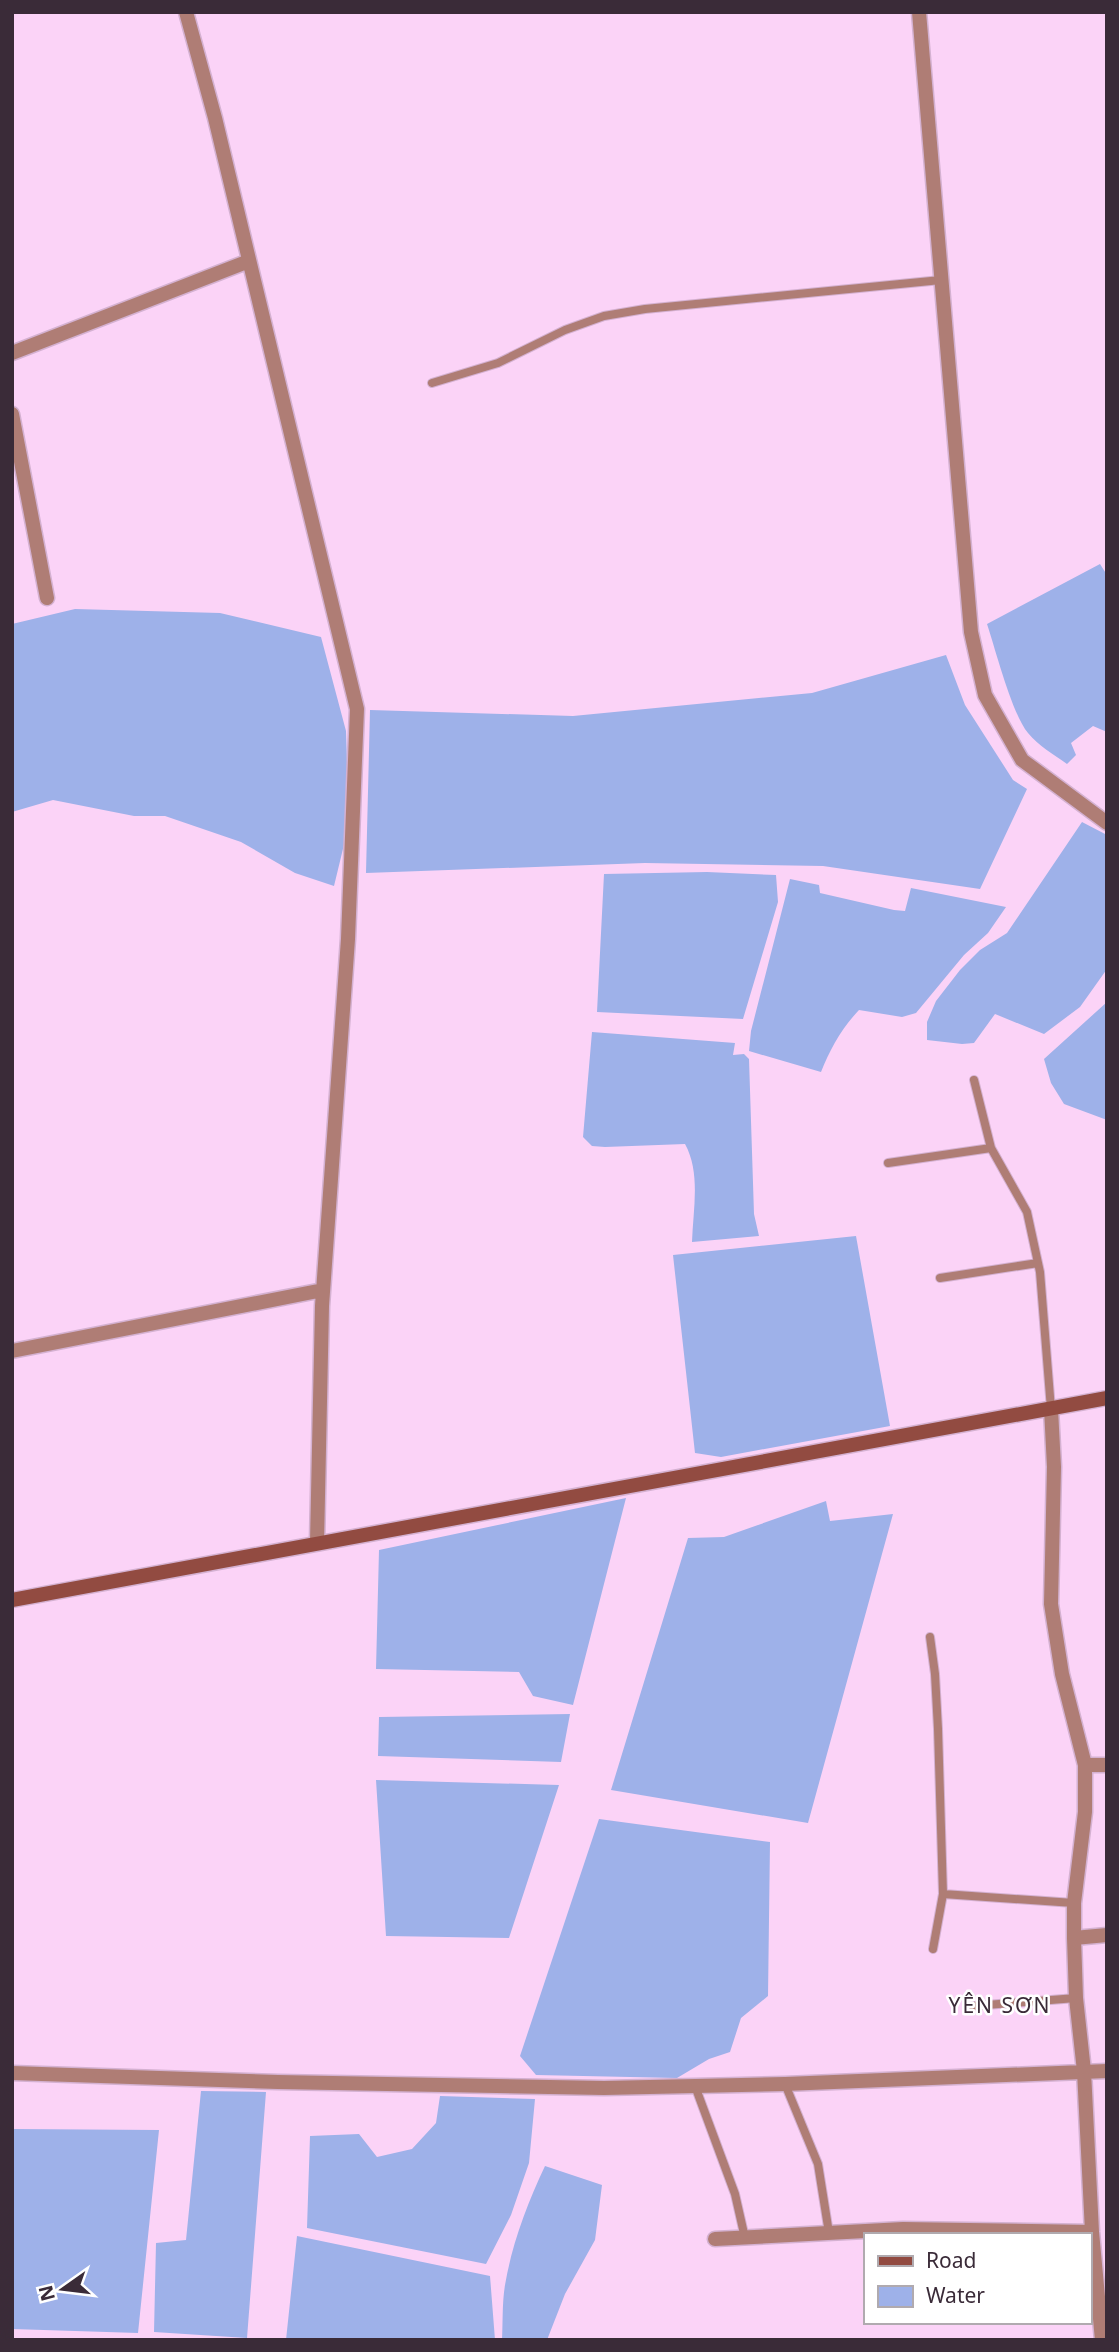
<svg xmlns="http://www.w3.org/2000/svg" width="1119" height="2352" font-family="'Noto Sans',sans-serif">
<rect width="100%" height="100%" fill="#fbd3f7"/>
<path fill="#9eb1e9" d="M 1100,564 L 1107,575 L 1107,732 L 1093,726 L 1071,743 L 1076,755 L 1067,764 C 1053,754 1039,746 1028,733 C 1012,714 996,651 987,624 Z
M 75,609 L 220,613 L 321,637 L 346,731 L 349,824 L 334,886 L 295,873 L 241,842 L 165,816 L 134,816 L 53,800 L 12,812 L 12,624 Z
M 946,655 L 965,705 L 1013,780 L 1027,789 L 980,889 L 823,866 L 645,863 L 366,873 L 370,710 L 573,716 L 812,693 Z
M 1082,822 L 1107,835 L 1107,969 L 1080,1007 L 1044,1034 L 995,1014 L 974,1043 L 962,1044 L 927,1040 L 927,1022 L 936,1001 L 960,970 L 980,950 L 1007,933 Z
M 707,872 L 776,875 L 778,902 L 743,1019 L 597,1012 L 604,874 Z
M 790,879 L 819,885 L 820,893 L 894,910 L 905,911 L 911,888 L 1006,907 L 988,933 L 964,955 L 916,1013 L 902,1017 L 859,1010 C 842,1028 830,1049 821,1072 L 749,1051 L 751,1031 Z
M 1107,1002 L 1107,1120 L 1064,1104 L 1051,1083 L 1044,1059 Z
M 592,1032 L 735,1043 L 733,1055 L 744,1054 L 749,1059 L 754,1214 L 759,1236 L 692,1242 C 693,1210 701,1173 685,1144 L 605,1147 L 592,1146 L 583,1137 Z
M 856,1236 L 890,1426 L 721,1457 L 695,1453 L 673,1255 Z
M 626,1498 L 573,1705 L 533,1696 L 519,1672 L 376,1669 L 379,1550 Z
M 826,1501 L 830,1521 L 893,1514 L 808,1823 L 611,1790 L 688,1538 L 724,1537 Z
M 570,1714 L 561,1762 L 378,1756 L 379,1717 Z
M 376,1780 L 559,1785 L 509,1938 L 386,1936 Z
M 599,1819 L 770,1842 L 768,1996 L 741,2018 L 730,2052 L 709,2059 L 677,2078 L 536,2075 L 520,2056 Z
M 201,2091 L 266,2092 L 247,2338 L 154,2332 L 156,2243 L 186,2240 Z
M 440,2096 L 535,2099 L 529,2163 L 511,2215 L 486,2264 L 307,2228 L 310,2136 L 359,2134 L 377,2157 L 412,2149 L 436,2123 Z
M 12,2129 L 159,2130 L 138,2333 L 12,2329 Z
M 545,2166 L 602,2185 L 595,2240 L 565,2294 L 547,2340 L 502,2340 C 503,2322 502,2303 505,2285 C 512,2244 527,2204 545,2166 Z
M 297,2236 L 490,2276 L 495,2340 L 286,2340 Z"/>
<g fill="none" stroke-linecap="round" stroke-linejoin="round">
<g stroke="#d4b1d1" stroke-width="10">
<path id="lane" d="M 432,383 L 498,363 L 565,330 L 604,316 L 645,309 L 941,280
M 974,1080 L 991,1148 L 1027,1212 L 1040,1272 L 1051,1409
M 888,1163 L 991,1148
M 940,1278 L 1038,1263
M 930,1637 L 935,1674 L 938,1729 L 943,1894 L 933,1949
M 943,1894 L 1074,1903
M 973,2006 L 1076,1998
M 785,2084 L 818,2164 L 829,2233
M 695,2086 L 735,2194 L 745,2238"/>
</g>
<g stroke="#d4b1d1" stroke-width="17">
<path id="street" d="M 186,12 L 215,118 L 357,709 L 348,939 L 322,1306 L 317,1543
M 919,12 L 971,632 L 985,695 L 1022,760 L 1107,823
M 12,353 L 249,261
M 12,414 L 47,598
M 12,1351 L 323,1290
M 1051,1409 L 1054,1467 L 1051,1604 L 1062,1674 L 1085,1765 L 1085,1812 L 1074,1903 L 1074,1938 L 1076,1998 L 1084,2071 L 1092,2232 L 1102,2340
M 1085,1765 L 1107,1765
M 1074,1938 L 1107,1935
M 12,2073 L 278,2082 L 604,2088 L 785,2084 L 1107,2071
M 715,2239 L 903,2229 L 1092,2232"/>
</g>
<g stroke="#d4b1d1" stroke-width="17">
<path id="secondary" d="M 12,1600 L 1107,1398"/>
</g>
<use href="#lane" stroke="#af7d75" stroke-width="8"/>
<use href="#street" stroke="#af7d75" stroke-width="14"/>
<use href="#secondary" stroke="#924b41" stroke-width="14"/>
</g>
<g text-anchor="middle" dominant-baseline="central" stroke-width="5" stroke-linejoin="round" paint-order="stroke">
<g font-size="21" letter-spacing="2" fill="#3a2b38" stroke="#fff">
<text x="1000" y="2005">YÊN SƠN</text>
</g>
</g>
<rect width="1119" height="2352" fill="none" stroke="#3a2b38" stroke-width="28"/>
<rect x="864" y="2233" width="228" height="91" fill="#ffffff" stroke="#b0aaaf" stroke-width="2"/>
<rect x="878" y="2256" width="35" height="10" fill="#924b41" stroke="#b0aaaf" stroke-width="2"/>
<text x="926" y="2268" font-size="21" fill="#3a2b38">Road</text>
<rect x="878" y="2286" width="35" height="21" fill="#9eb1e9" stroke="#b0aaaf" stroke-width="2"/>
<text x="926" y="2303" font-size="21" fill="#3a2b38">Water</text>
<g transform="translate(63 2289) rotate(256)" stroke="#ffffff" stroke-width="5" paint-order="stroke">
<path d="M0-5L12 26L0 18L-12 26Z" fill="#3a2b38"/>
<text y="-10" font-size="19" font-weight="bold" text-anchor="middle" fill="#3a2b38">N</text>
</g>
</svg>
